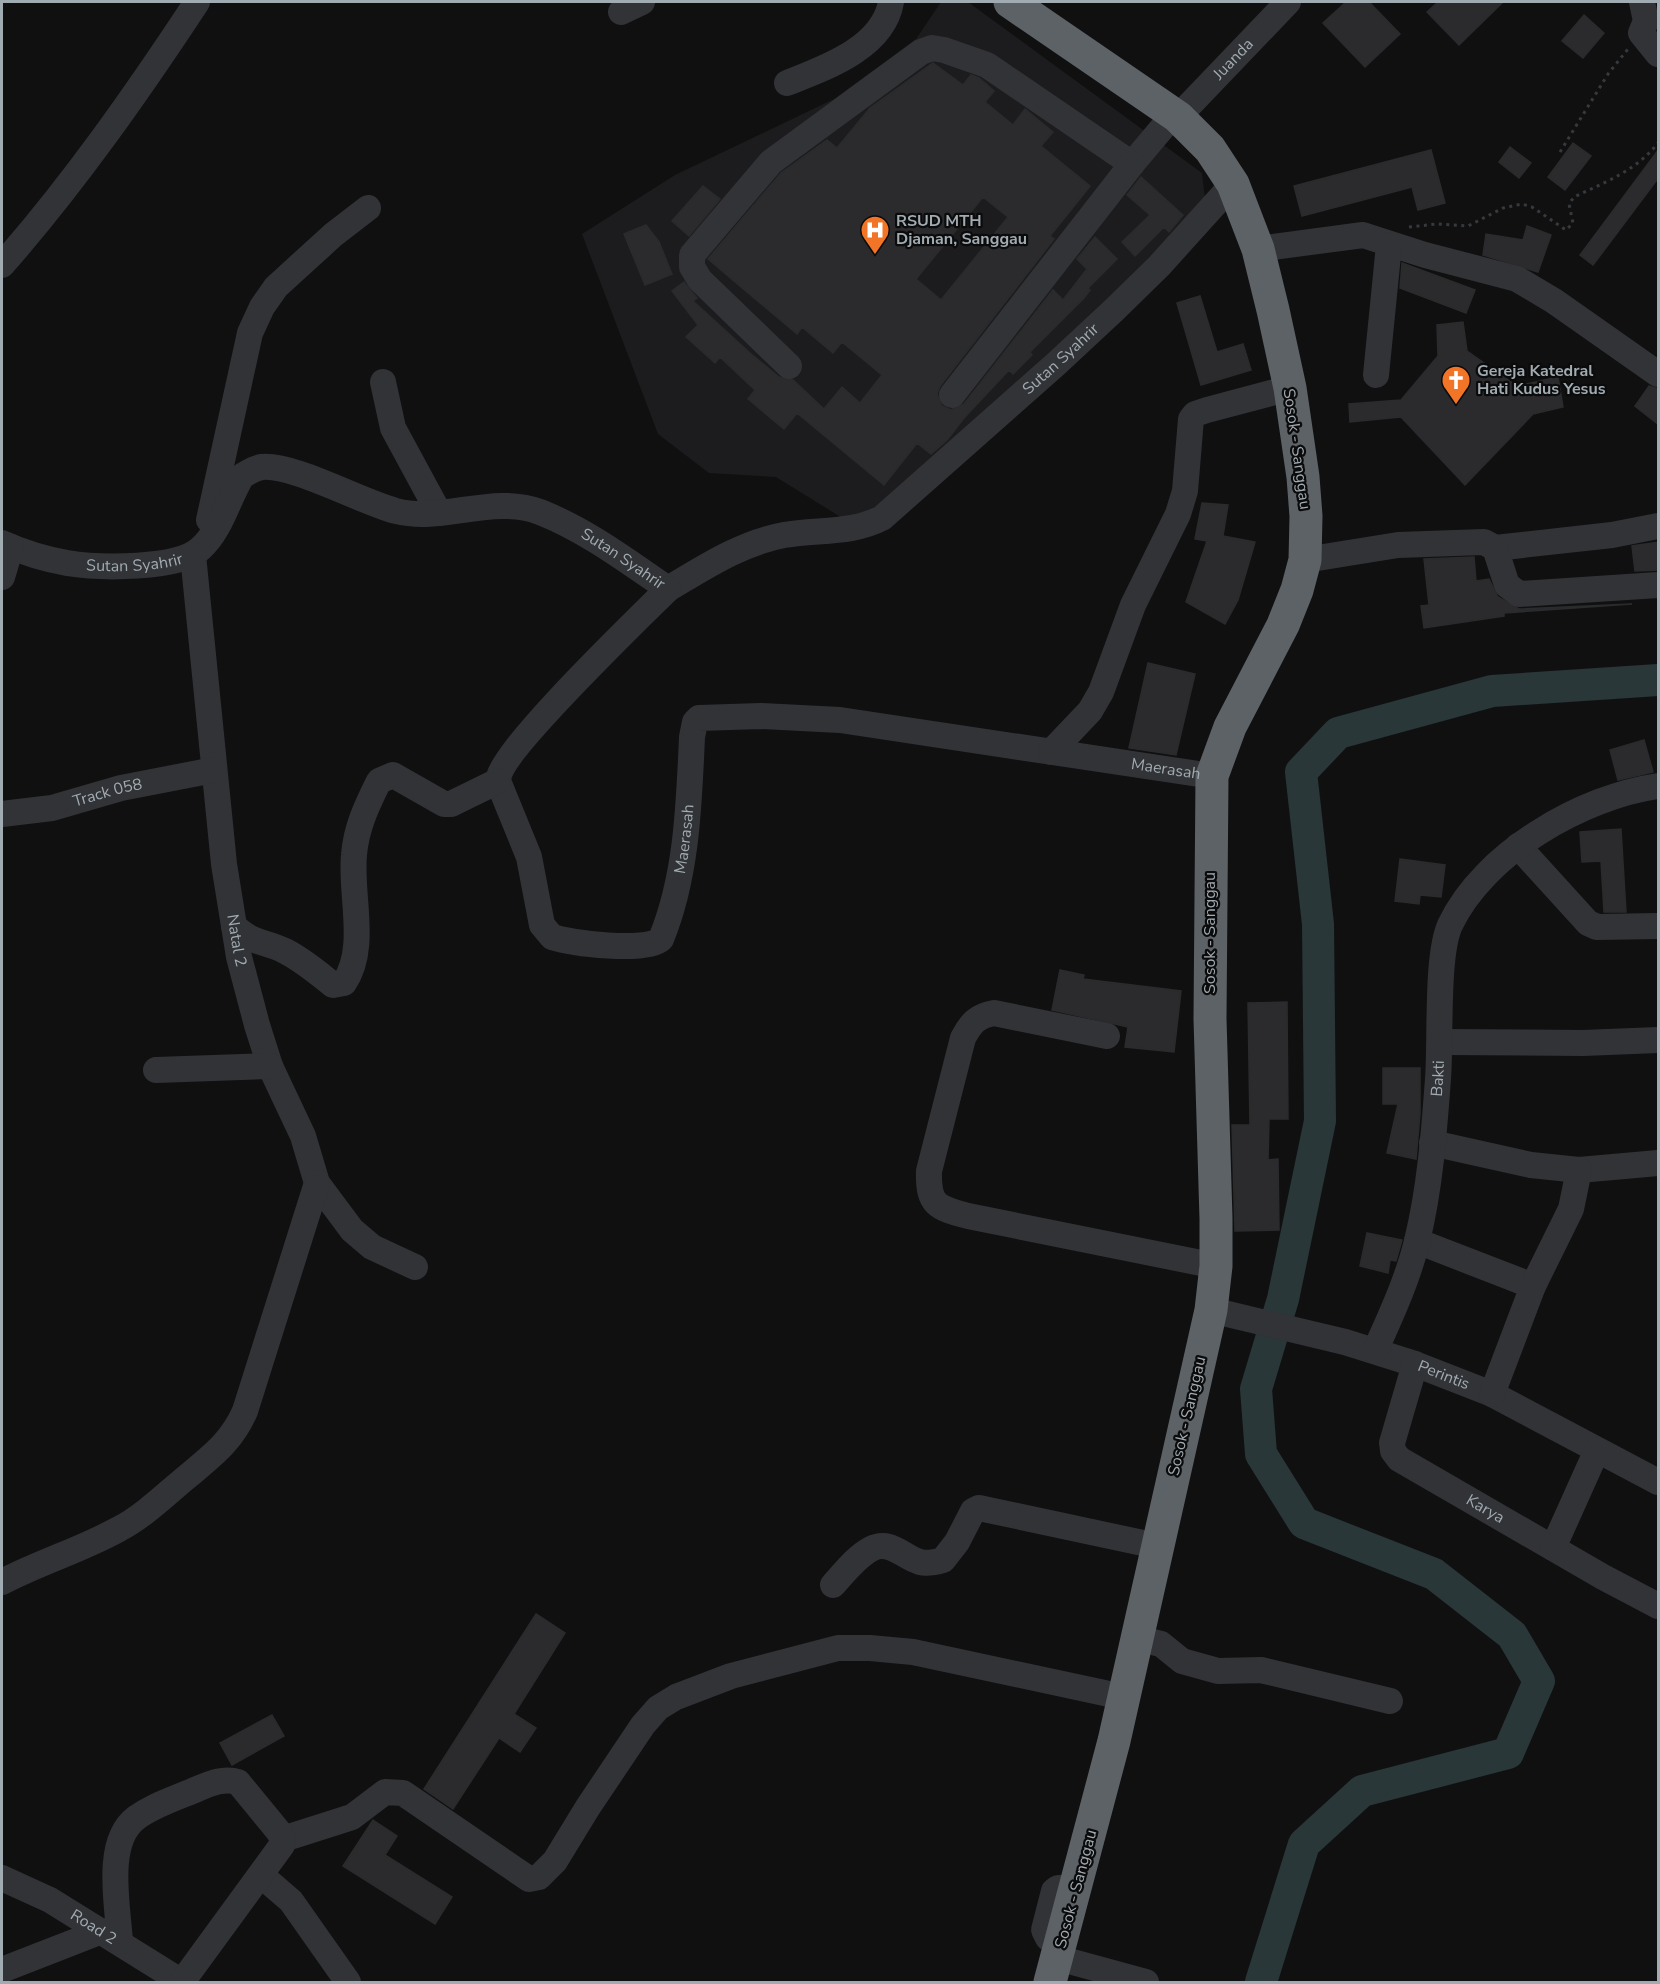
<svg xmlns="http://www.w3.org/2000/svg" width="1660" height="1984" font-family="'Nunito Sans',sans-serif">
<rect width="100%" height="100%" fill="#101011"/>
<path fill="#1c1c1e" d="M 941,2 L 968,2 L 1202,173 L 1205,199 L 1142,277 L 897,496 L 847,521 L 776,477 L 709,473 L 658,434 L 582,234 L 675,175 L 834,99 L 916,39 Z"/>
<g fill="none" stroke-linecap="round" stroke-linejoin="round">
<path stroke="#293739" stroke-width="32" d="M 1261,1982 L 1304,1844 L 1362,1791 L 1508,1753 L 1539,1681 L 1512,1635 L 1434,1574 L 1304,1523 L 1261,1454 L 1256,1389 L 1283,1299 L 1320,1121 L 1318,924 L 1301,772 L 1338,733 L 1492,691 L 1658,680"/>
</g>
<path fill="#2b2b2d" stroke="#2a2b2d" stroke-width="1.5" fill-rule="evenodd" d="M 1346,2 L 1369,2 L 1400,34 L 1365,67 L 1323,23 Z
M 1438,2 L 1503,2 L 1459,45 L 1427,12 Z
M 1584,15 L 1604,33 L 1583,58 L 1562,41 Z
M 933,63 L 963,85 L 971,75 L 979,78 L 994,91 L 985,102 L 1013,125 L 1025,109 L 1053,132 L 1041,146 L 1090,186 L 1050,236 L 1054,239 L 940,386 L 937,394 L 942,406 L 951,410 L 964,404 L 1053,290 L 1063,300 L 1087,269 L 1077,259 L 1095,237 L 1117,259 L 1088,288 L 1090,290 L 1084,298 L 1030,352 L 1032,355 L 1013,374 L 1009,370 L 964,418 L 947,440 L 931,454 L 917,443 L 884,485 L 797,413 L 784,429 L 748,399 L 755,390 L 720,357 L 715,363 L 686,337 L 698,325 L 672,291 L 684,282 L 697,298 L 693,301 L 751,354 L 779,377 L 793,380 L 824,409 L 842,387 L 860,403 L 882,375 L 842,342 L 833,353 L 802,327 L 797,334 L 708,259 L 781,173 L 827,140 L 837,148 L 870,108 ZM 983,197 L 1008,217 L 941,300 L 916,279 Z
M 1573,143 L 1591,156 L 1565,190 L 1548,177 Z
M 1510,147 L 1531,163 L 1519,178 L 1499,162 Z
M 1659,149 L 1659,177 L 1593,265 L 1580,255 Z
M 1431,150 L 1445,203 L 1418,210 L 1412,187 L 1302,216 L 1294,186 Z
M 1141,177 L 1183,215 L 1169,232 L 1164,227 L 1135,256 L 1122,242 L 1150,215 L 1127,195 Z
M 703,186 L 720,199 L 689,236 L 672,221 Z
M 646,225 L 659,242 L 672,274 L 645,285 L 624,234 Z
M 1527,226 L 1551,235 L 1538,272 L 1483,255 L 1486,234 L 1523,240 Z
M 1402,263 L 1475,290 L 1466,313 L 1400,288 Z
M 1200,296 L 1217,352 L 1243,344 L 1251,370 L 1201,385 L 1177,303 Z
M 1463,322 L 1467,351 L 1517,386 L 1558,377 L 1563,407 L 1533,414 L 1465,485 L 1401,417 L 1350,422 L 1349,404 L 1401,400 L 1438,356 L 1437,325 Z
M 1649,386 L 1659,389 L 1659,425 L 1635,406 Z
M 1202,503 L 1228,505 L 1223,536 L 1255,542 L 1238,600 L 1225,624 L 1186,602 L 1207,541 L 1195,539 Z
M 1659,542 L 1659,570 L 1635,571 L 1632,546 Z
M 1474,557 L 1476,581 L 1489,579 L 1498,597 L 1519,609 L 1632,604 L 1504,613 L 1504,616 L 1424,628 L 1421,606 L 1429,605 L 1424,559 Z
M 1148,663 L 1195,674 L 1176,755 L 1129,748 Z
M 1644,740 L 1653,772 L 1618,780 L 1610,750 Z
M 1621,829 L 1626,912 L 1604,912 L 1601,861 L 1582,862 L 1580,832 Z
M 1400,859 L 1445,865 L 1441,897 L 1420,895 L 1419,904 L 1395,901 Z
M 1060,970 L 1084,975 L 1083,979 L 1181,991 L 1174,1052 L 1125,1047 L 1128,1027 L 1052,1010 Z
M 1287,1002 L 1288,1119 L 1269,1119 L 1268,1160 L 1278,1159 L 1279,1230 L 1235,1231 L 1232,1125 L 1250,1125 L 1248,1003 Z
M 1383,1068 L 1420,1068 L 1420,1114 L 1416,1159 L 1387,1153 L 1398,1104 L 1383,1104 Z
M 1367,1233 L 1402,1240 L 1396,1261 L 1390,1260 L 1388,1273 L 1360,1266 Z
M 536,1614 L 565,1633 L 514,1714 L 536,1728 L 520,1752 L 499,1738 L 453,1809 L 424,1789 Z
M 272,1715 L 284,1736 L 232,1765 L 220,1743 Z
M 373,1820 L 397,1836 L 385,1855 L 452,1897 L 435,1924 L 343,1866 Z"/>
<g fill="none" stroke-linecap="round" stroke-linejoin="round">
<path stroke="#373a3d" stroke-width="3" stroke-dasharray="3 4.5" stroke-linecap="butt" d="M 1560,152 L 1608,74 L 1628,49
M 1409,227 L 1437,224 L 1468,226 L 1503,208 L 1522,204 L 1532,207 L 1566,230 L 1573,223 L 1569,204 L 1574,197 C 1605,182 1636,171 1658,143"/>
<g stroke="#313336" stroke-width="26">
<path d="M 1642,2 L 1646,21 L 1641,33 L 1658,54"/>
<path d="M 621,12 L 642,2"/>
<path d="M 787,83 C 825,68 883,48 891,2"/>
<path id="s1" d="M 1178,117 L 1288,2"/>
<path d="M 1258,249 L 1363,235 L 1425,255 L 1517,279 L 1554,301 L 1658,374"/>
<path d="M 2,265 C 74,183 137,93 197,2"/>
<path d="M 789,366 L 700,280 L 692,267 L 692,255 L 771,162 L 921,52 L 932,48 L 944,50 L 987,65 L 1132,164 L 1174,114"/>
<path d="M 1376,375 L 1389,245"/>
<path d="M 383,382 L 393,428 L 439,513"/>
<path d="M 952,395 L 1132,164"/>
<path d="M 209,520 L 250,333 L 262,307 L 276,287 L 333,235 L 368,208"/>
<path id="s2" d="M 2,543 C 22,552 45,559 67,563 C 98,568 179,570 201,548 C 221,530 228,499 242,476 C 249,472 254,468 262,467 C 294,464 361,502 396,511 C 444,523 492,494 540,512 C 586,530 627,561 668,589 C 705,567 741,543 784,535 C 818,529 851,534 882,518 L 1056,364 L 1114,310 L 1159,266 L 1233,184"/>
<path d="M 1495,548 L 1612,535 L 1658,526"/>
<path id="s3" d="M 193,555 L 224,864 L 239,957 L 257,1025 L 270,1066 L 303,1136 L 317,1183 L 352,1230 L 372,1247 L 415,1267"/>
<path d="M 1305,560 L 1398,545 L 1484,542 L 1495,548 L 1507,585 L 1519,594 L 1658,585"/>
<path d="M 2,577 L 11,547"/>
<path id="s4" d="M 668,589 C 640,617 498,753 498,781 L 529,857 L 542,925 L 552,937 C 571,943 646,953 661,939 C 687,876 689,804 692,737 L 695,722 L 699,718 L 761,716 L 840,720 L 1212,776"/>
<path d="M 1051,752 L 1090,711 L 1101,692 L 1133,605 L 1178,514 L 1185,491 L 1191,419 L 1195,414 L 1207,410 L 1290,388"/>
<path id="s5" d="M 2,814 L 52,808 L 121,788 L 214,770"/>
<path d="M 1518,846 L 1588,923 L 1597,927 L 1658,926"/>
<path d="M 234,926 C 254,945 263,940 285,951 C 303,960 318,973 333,985 L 344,983 C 368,948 350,895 354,855 C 356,828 367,805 379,781 L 393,775 L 444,804 L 451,804 L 498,781"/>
<path d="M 1107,1036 L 994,1013 C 977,1016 971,1023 963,1038 L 929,1171 C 928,1205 937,1208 968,1216 L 1216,1266"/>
<path d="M 1440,1042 L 1583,1043 L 1658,1040"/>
<path d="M 156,1070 L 270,1066"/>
<path d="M 1432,1143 L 1531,1165 L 1579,1170 L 1658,1163"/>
<path d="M 1417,1241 L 1533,1286"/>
<path id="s6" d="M 1211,1310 L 1345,1342 L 1415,1364 L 1492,1394 L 1658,1482"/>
<path id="s7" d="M 1375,1351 C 1391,1315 1408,1279 1417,1241 C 1430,1188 1434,1133 1438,1079 C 1441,1040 1436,956 1450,925 C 1484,853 1582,797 1658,786"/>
<path id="s8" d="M 1415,1364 L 1392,1443 L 1393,1451 L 1399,1459 L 1603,1577 L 1658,1606"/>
<path d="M 1492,1394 L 1533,1286 L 1571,1209 L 1579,1170"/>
<path d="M 1553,1548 L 1597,1450"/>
<path d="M 2,1582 C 40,1562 81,1550 119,1529 C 144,1516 166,1494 188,1476 C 213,1455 232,1441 245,1411 L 317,1183"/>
<path d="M 833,1585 C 844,1573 856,1557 871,1549 C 890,1539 903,1557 920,1562 C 927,1564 936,1562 943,1560 L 957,1542 L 973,1511 L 979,1508 L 1157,1546"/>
<path d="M 1136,1638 L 1161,1644 L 1182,1661 L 1218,1671 L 1261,1670 L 1390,1701"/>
<path d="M 283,1839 L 352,1817 L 385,1792 L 403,1793 L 529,1879 L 539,1877 L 555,1861 L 588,1807 L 643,1725 L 658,1708 L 676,1697 L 731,1676 L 838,1648 L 870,1648 L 913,1652 L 1123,1697"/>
<path d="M 261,1875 L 291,1901 L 348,1982"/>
<path id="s9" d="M 2,1878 L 50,1900 L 182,1982"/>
<path d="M 1063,1941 L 1048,1938 L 1044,1930 L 1054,1891 L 1058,1888 L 1076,1888"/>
<path d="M 120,1942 C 118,1907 104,1842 136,1818 C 151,1807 168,1801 185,1794 C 202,1788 220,1776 238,1782 L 279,1832 L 283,1839 L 282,1845 L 182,1982"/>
<path d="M 1058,1958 L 1146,1982"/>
<path d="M 2,1970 L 102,1931"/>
</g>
<path stroke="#5d6267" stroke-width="33" d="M 1010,2 L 1178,117 L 1210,149 L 1233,184 L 1258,249 L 1273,310 L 1290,388 L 1303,477 L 1306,516 L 1305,560 L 1297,590 L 1283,625 L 1230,727 L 1212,776 L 1210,1019 L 1216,1219 L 1216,1266 L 1211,1310 L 1114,1741 L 1050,1982"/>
</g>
<defs>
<g id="hospital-pin" transform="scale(1.5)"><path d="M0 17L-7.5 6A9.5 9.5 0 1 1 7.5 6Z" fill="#f27527" stroke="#0b0b0c"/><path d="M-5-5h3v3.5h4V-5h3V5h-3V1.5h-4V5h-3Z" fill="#fff"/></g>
<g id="church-pin" transform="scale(1.5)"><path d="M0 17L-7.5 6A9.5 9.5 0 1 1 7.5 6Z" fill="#f27527" stroke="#0b0b0c"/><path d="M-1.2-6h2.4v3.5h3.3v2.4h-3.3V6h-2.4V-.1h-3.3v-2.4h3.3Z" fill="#fff"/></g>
</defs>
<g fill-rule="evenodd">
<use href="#hospital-pin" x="875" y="230"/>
<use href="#church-pin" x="1456" y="380"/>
</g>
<g text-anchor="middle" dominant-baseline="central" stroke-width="4.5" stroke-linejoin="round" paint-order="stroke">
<g font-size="16" fill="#a1abb2" stroke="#0b0b0c">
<text stroke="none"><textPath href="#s1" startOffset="80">Juanda</textPath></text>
<text stroke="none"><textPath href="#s2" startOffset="1216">Sutan Syahrir</textPath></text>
<text transform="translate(1297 449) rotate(82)">Sosok - Sanggau</text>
<text stroke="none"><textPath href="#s2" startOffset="694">Sutan Syahrir</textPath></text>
<text stroke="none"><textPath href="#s2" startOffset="136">Sutan Syahrir</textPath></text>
<text stroke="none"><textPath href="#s4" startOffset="1233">Maerasah</textPath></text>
<text stroke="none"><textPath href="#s5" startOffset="108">Track 058</textPath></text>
<text stroke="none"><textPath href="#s4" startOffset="639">Maerasah</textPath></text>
<text transform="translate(1210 933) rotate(-90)">Sosok - Sanggau</text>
<text stroke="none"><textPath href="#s3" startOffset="388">Natal 2</textPath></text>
<text stroke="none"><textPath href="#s7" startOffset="282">Bakti</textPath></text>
<text stroke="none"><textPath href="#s6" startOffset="242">Perintis</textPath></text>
<text transform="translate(1187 1416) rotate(-77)">Sosok - Sanggau</text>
<text stroke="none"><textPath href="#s8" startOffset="200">Karya</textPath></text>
<text transform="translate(1076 1889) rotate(-75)">Sosok - Sanggau</text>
<text stroke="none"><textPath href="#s9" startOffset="104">Road 2</textPath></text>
</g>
<g font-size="16" font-weight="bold" fill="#a1abb2" stroke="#0b0b0c" text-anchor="start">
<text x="896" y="221">RSUD MTH<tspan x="896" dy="18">Djaman, Sanggau</tspan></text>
<text x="1477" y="371">Gereja Katedral<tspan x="1477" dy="18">Hati Kudus Yesus</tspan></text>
</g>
</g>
<rect width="1660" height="1984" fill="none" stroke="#a1abb2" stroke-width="6"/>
</svg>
